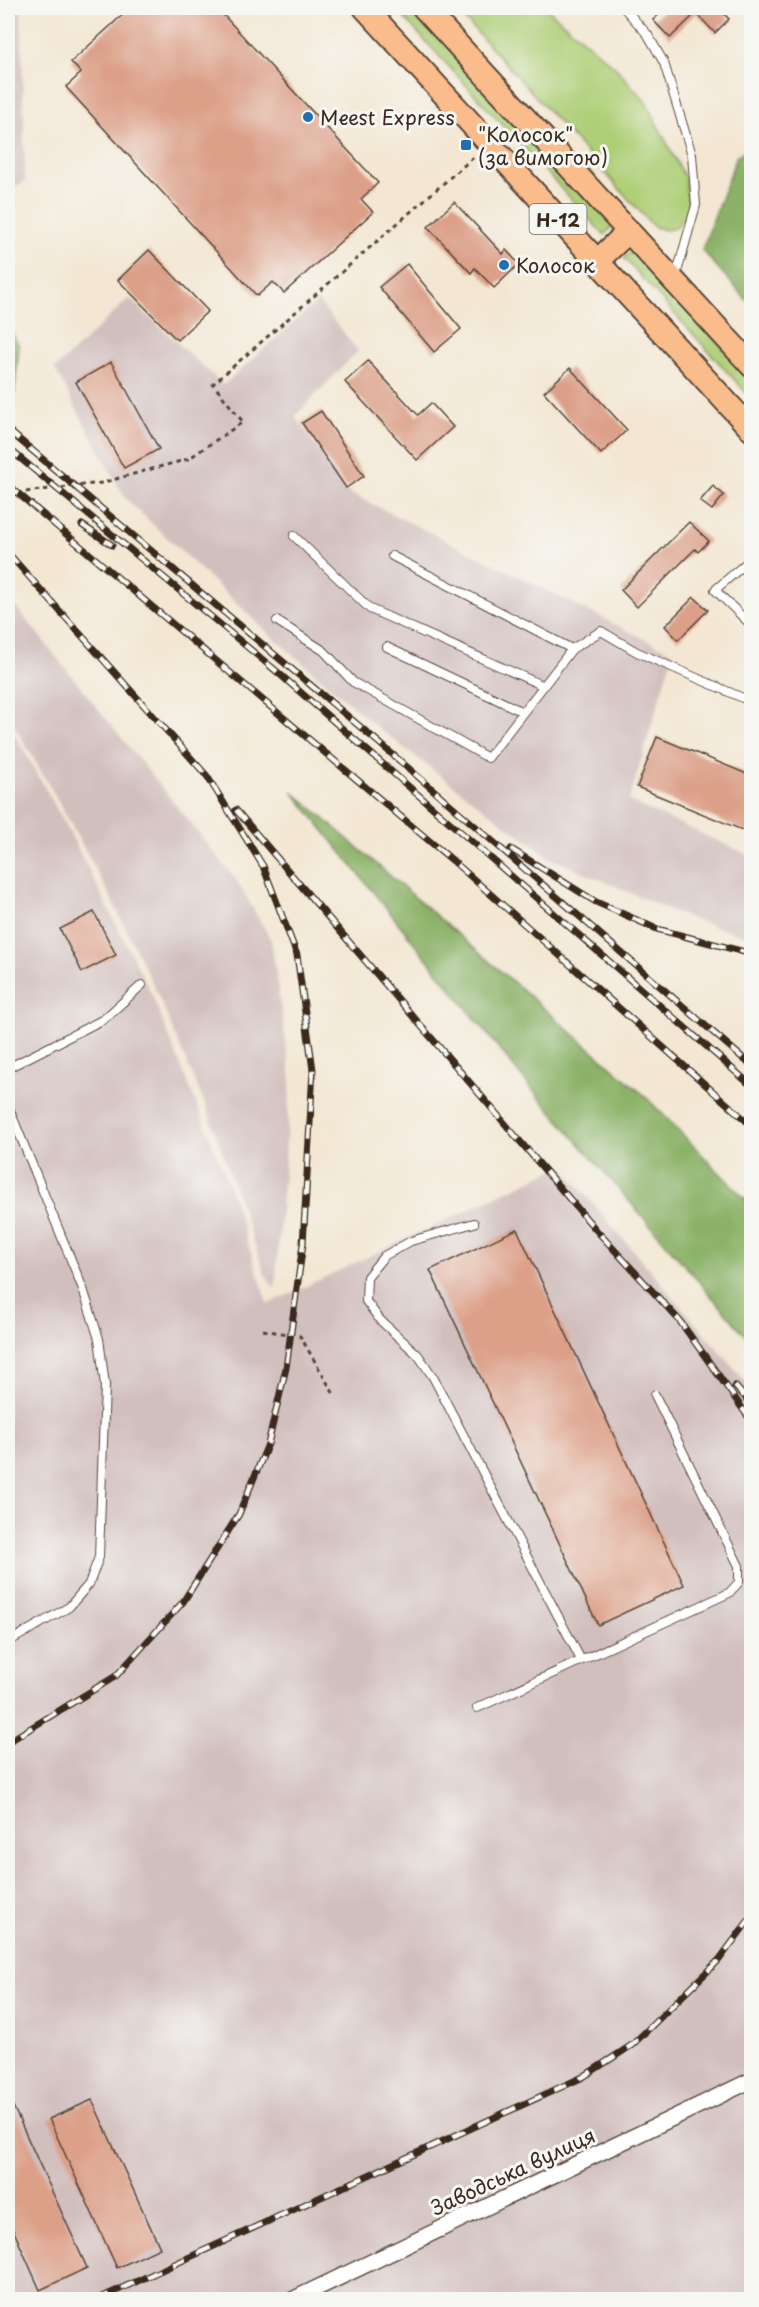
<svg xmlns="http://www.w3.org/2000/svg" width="759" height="2307" font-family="'Playpen Sans',sans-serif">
<rect width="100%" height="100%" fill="#f6f6f2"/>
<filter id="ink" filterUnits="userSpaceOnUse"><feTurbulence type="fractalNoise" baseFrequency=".0167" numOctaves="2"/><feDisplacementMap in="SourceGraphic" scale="12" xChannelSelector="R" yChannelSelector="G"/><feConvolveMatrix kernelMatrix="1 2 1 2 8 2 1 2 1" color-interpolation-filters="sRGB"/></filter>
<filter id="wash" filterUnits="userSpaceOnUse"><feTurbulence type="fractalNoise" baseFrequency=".008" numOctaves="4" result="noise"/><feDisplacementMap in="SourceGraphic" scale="24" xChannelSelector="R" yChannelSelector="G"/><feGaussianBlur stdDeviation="1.35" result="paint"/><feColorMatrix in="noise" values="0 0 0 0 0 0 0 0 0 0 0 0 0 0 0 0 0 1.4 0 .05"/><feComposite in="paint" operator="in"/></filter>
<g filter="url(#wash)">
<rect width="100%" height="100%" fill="#f3e7d3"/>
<path fill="#d1bfbe" d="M 8,8 L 21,8 L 25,181 L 8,191 Z
M 129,298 L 223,385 L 318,301 L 358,351 L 295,416 L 346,491 L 673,653 L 629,801 L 751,856 L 751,938 L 686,917 L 548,857 L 382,731 L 269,634 L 125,498 L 55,369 Z
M 8,597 L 237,881 L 271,940 L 291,1078 L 275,1289 L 265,1274 L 207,1109 L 157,993 L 110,896 L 60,804 L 8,715 Z
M 8,723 L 66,825 L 152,995 L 225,1174 L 268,1304 L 561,1166 L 751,1388 L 751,2299 L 8,2299 Z"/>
<path fill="#afcf77" stroke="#757c4a" stroke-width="1.5" d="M 395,8 L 414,8 L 614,225 L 604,235 Z
M 455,8 L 546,8 L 616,68 L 645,101 L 685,178 L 689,209 L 676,228 L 666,230 L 654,227 Z
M 633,250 L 751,379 L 751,398 L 624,258 Z"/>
<path fill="#8bb268" stroke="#636e43" stroke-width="1.5" d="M 751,149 L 751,305 L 702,250 L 737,155 Z
M 8,325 L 19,346 L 13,409 L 8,404 Z
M 292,791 L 644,1095 L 751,1205 L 751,1342 L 526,1082 Z"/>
<g id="blocks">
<path fill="#dc9f87" d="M 130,8 L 217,8 L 378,183 L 361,199 L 373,212 L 284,293 L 273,282 L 257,296 L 66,87 L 81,73 L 71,62 Z
M 666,8 L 718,8 L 729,19 L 715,33 L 696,13 L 670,38 L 653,20 Z
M 454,202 L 503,254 L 506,250 L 519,264 L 494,288 L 475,268 L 471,273 L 428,227 Z
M 149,250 L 208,311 L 177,340 L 118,280 Z
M 407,264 L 461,329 L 434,352 L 379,287 Z
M 368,361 L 418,415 L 431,403 L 453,427 L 417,460 L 345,382 Z
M 111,362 L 159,449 L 124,468 L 76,382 Z
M 570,368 L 627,430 L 601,454 L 544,392 Z
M 321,411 L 364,476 L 346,488 L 302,423 Z
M 713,486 L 724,495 L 712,510 L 700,501 Z
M 689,522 L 709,541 L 698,552 L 695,549 L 637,607 L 621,590 Z
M 694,597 L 708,610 L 678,640 L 665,626 Z
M 657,737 L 752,776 L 752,834 L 637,787 Z
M 94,912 L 116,955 L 82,972 L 60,929 Z
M 517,1229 L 684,1585 L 598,1625 L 430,1270 Z
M 8,2095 L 87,2268 L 40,2290 L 8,2218 Z
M 92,2100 L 160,2248 L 117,2268 L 49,2119 Z"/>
</g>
</g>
<g filter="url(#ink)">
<use href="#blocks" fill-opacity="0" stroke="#574639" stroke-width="1.5"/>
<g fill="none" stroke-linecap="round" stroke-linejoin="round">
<g stroke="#574639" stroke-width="10">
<path id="service" d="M 624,8 L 648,35 L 664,63 L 692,155 L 696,205 L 676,276
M 294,536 L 370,609 L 544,686
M 752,558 L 715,590 L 752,626
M 277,621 L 324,651 L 353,682 L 488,758 L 572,649 L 392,556
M 387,647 L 523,712
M 572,649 L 601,631 L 637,652 L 752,702
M 8,1068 L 104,1019 L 142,985
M 8,1106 L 83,1289 L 99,1339 L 105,1385 L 99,1557 L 89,1584 L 69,1607 L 8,1642
M 474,1223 L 411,1241 L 384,1256 L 367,1277 L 366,1301 L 380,1320 L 418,1355 L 433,1377 L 581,1660
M 477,1708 L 729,1593 L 739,1582 L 739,1566 L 655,1395"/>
</g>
<g stroke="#574639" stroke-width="18">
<path id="minor" d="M 292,2300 L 752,2080"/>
</g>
<g stroke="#574639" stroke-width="26">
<path id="primary" d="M 365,8 L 752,430
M 424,8 L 752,366
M 596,262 L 629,231"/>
</g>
<path stroke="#574639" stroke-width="3" stroke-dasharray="4.5 4.5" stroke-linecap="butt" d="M 8,494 L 101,483 L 188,459 L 243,422 L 213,384 L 476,155
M 263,1330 L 300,1336 L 335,1396"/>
<use href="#service" stroke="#fff" stroke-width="8"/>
<use href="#minor" stroke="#fff" stroke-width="15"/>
<use href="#primary" stroke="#fabc8b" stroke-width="22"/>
<g stroke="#3b2a1e" stroke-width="7">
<path id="rail" d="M 8,430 L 377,741 L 752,1066
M 8,448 L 275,670 L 752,1086
M 8,485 L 452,860 L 752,1126
M 82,525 L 112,545
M 8,553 L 207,776 L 263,866 L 297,955 L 313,1070 L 303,1244 L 286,1368 L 268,1444 L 239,1514 L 183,1602 L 116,1676 L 8,1742
M 236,810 L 597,1231 L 679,1320 L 752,1422
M 511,849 L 596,902 L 657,929 L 752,954
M 735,1386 L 752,1405
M 96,2300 L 583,2077 L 632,2045 L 719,1960 L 752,1916"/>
</g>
<use href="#rail" stroke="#f6f6f2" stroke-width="4.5" stroke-dasharray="14" stroke-linecap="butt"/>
</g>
</g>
<g fill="#1f6fb2" stroke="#f6f6f2" stroke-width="2">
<circle cx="308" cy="117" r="6"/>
<rect x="460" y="139" width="12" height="12" rx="3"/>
<circle cx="504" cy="265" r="6"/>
</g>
<g text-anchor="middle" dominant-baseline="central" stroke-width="6" stroke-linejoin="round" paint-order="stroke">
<rect fill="#f6f6f2" stroke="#73675e" stroke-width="1.5" x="529.5" y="204" width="57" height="30" rx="4.5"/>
<g font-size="18" font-weight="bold" fill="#3b2a1e">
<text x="558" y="219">Н-12</text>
</g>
<g font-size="20" fill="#3b2a1e" stroke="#f6f6f2" text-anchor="start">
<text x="320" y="117">Meest Express</text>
<text x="478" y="134">"Колосок"<tspan x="478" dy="23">(за вимогою)</tspan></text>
<text x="516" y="265">Колосок</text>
</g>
<g font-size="20" fill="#3b2a1e" stroke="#f6f6f2">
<text transform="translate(513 2171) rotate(-25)">Заводська вулиця</text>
</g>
</g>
<rect width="759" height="2307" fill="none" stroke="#f6f6f2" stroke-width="30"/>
</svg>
